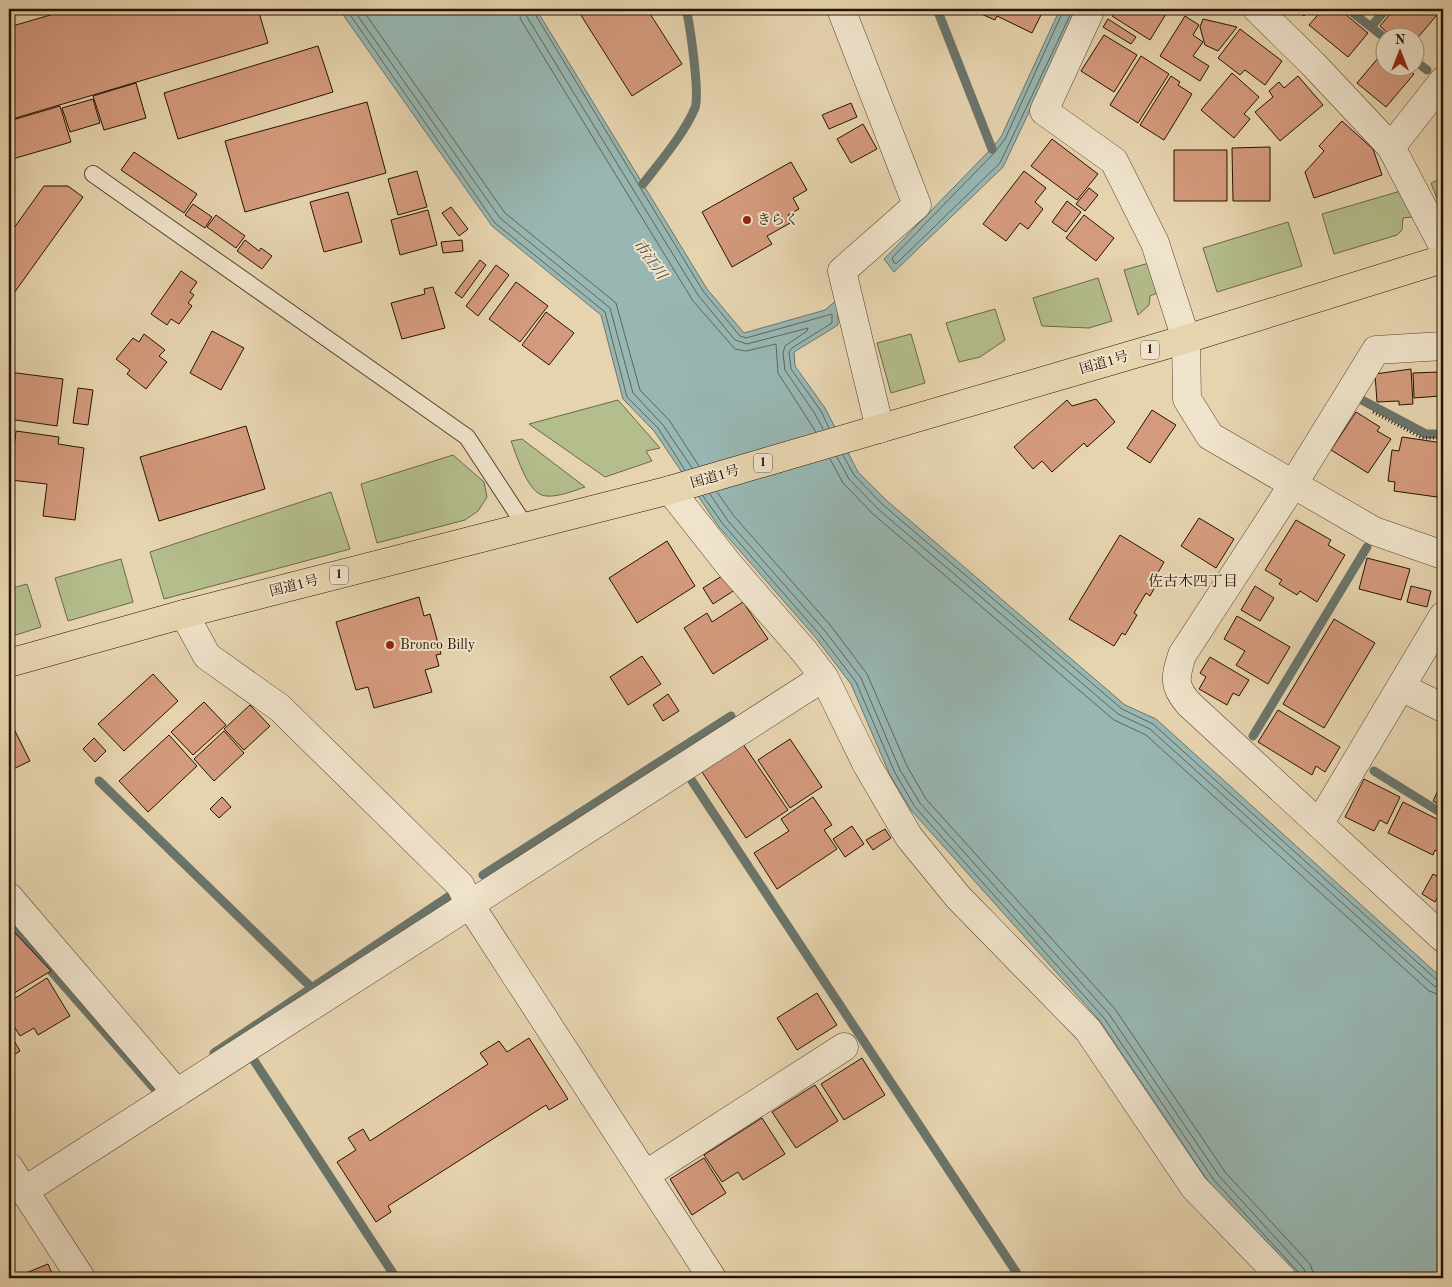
<svg xmlns="http://www.w3.org/2000/svg" width="1452" height="1287" font-family="'Old Standard TT','Noto Serif JP',serif">
<rect width="100%" height="100%" fill="#e6d4af"/>
<filter id="stains"><feTurbulence type="fractalNoise" baseFrequency=".004" numOctaves="4"/><feColorMatrix values="0 0 0 0 .2 0 0 0 0 .09 0 0 0 0 .02 0 0 0 .5 -.17"/></filter>
<radialGradient id="worn" r=".72"><stop offset=".6" stop-color="#630" stop-opacity="0"/><stop offset="1" stop-color="#630" stop-opacity=".3"/></radialGradient>
<path fill="#b4bd8c" stroke="#6c6846" d="M 1443,178 L 1443,199 L 1438,201 L 1431,183 Z
M 1404,190 L 1412,217 L 1403,218 L 1402,230 L 1397,235 L 1334,254 L 1322,214 Z
M 1288,222 L 1302,266 L 1217,292 L 1203,248 Z
M 1153,262 L 1161,291 L 1150,296 L 1149,305 L 1138,315 L 1124,270 Z
M 1098,278 L 1112,321 L 1089,328 L 1042,326 L 1033,298 Z
M 995,309 L 1005,340 L 980,357 L 959,362 L 946,323 Z
M 911,334 L 925,383 L 891,393 L 877,343 Z
M 618,400 L 660,448 L 646,451 L 652,461 L 605,477 L 529,424 Z
M 522,439 L 585,487 C 573,491 559,497 546,496 C 528,495 517,456 511,441 Z
M 453,455 L 484,482 L 487,497 L 478,511 L 465,520 L 377,543 L 361,484 Z
M 331,492 L 350,549 L 164,599 L 150,552 Z
M 121,559 L 133,602 L 68,621 L 55,578 Z
M 27,584 L 41,627 L 16,635 L 9,633 L 9,589 Z"/>
<path fill="#98b7b3" stroke="#6a756b" d="M 339,9 L 536,9 L 707,289 L 744,333 L 825,310 L 838,299 L 838,325 L 794,352 L 795,366 L 825,408 L 858,472 L 886,500 L 1125,705 L 1156,719 L 1443,979 L 1443,1278 L 1298,1278 L 1210,1184 L 1100,1021 L 911,810 L 890,775 L 851,684 L 816,638 L 719,527 L 654,431 L 623,399 L 601,315 L 492,226 Z
M 1060,9 L 1078,9 L 1003,167 L 894,272 L 884,259 L 992,148 L 1001,137 Z"/>
<g fill="none" stroke-linecap="round" stroke-linejoin="round">
<path stroke="#5e655a" stroke-width="1" d="M 346,9 L 495,223 L 605,312 L 627,397 L 658,428 L 685,470
M 353,9 L 500,218 L 610,308 L 633,393 L 663,425 L 692,468
M 362,9 L 505,213 L 616,303 L 640,390 L 669,420 L 699,466
M 518,9 L 521,20 L 693,301 L 735,349 L 746,351 L 776,344 L 778,373 L 816,432
M 526,9 L 527,17 L 698,295 L 735,340 L 747,344 L 808,328 L 807,331 L 785,346 L 783,353 L 785,370 L 815,414 L 823,429
M 532,9 L 703,291 L 740,336 L 746,338 L 832,314 L 832,323 L 792,348 L 789,352 L 791,369 L 821,411 L 829,428
M 1064,9 L 1005,139 L 995,152 L 892,258 L 894,263 L 897,263 L 1000,163 L 1073,9
M 843,455 L 854,475 L 882,504 L 1122,709 L 1153,724 L 1438,981 L 1443,983
M 837,457 L 849,479 L 878,509 L 1118,714 L 1150,729 L 1434,986 L 1443,989
M 830,459 L 843,483 L 873,514 L 1114,720 L 1146,735 L 1429,991 L 1443,996
M 717,492 L 734,516 L 831,626 L 867,674 L 907,766 L 926,799 L 1115,1009 L 1225,1172 L 1310,1264 L 1315,1278
M 710,494 L 728,521 L 825,631 L 861,678 L 900,770 L 920,803 L 1109,1014 L 1219,1176 L 1304,1269 L 1307,1278
M 703,496 L 723,524 L 820,635 L 856,682 L 895,773 L 915,807 L 1104,1018 L 1214,1180 L 1299,1273 L 1301,1278"/>
<path stroke="#6a756b" stroke-width="9" d="M 937,9 L 992,149
M 1348,9 L 1385,38
M 1371,27 L 1386,9
M 1414,60 L 1427,70
M 643,184 C 660,162 684,134 695,108 C 700,94 690,25 686,9
M 1358,398 L 1426,434 L 1443,434
M 1253,736 L 1367,547
M 1374,771 L 1443,814
M 99,781 L 312,988
M 692,781 L 1020,1278
M 483,875 L 731,716
M 9,923 L 154,1088
M 214,1053 L 451,895
M 253,1059 L 396,1278"/>
</g>
<path fill="#d49a7d" stroke="#251300" d="M 71,9 L 258,9 L 268,43 L 9,120 L 9,27 Z
M 577,9 L 647,9 L 682,64 L 632,96 Z
M 981,9 L 1044,9 L 1032,33 L 997,16 L 995,20 L 979,13 Z
M 1116,9 L 1169,9 L 1150,40 L 1112,16 Z
M 1296,9 L 1310,9 L 1304,16 Z
M 1323,9 L 1339,9 L 1368,33 L 1348,57 L 1309,25 Z
M 1394,9 L 1429,9 L 1437,15 L 1414,42 L 1414,38 L 1393,38 L 1380,26 Z
M 1185,16 L 1199,25 L 1193,35 L 1203,42 L 1193,56 L 1209,66 L 1200,81 L 1160,56 Z
M 1108,19 L 1136,37 L 1131,44 L 1103,27 Z
M 1203,19 L 1237,27 L 1218,51 L 1205,45 L 1200,27 Z
M 1240,29 L 1282,61 L 1265,85 L 1245,70 L 1240,75 L 1218,58 Z
M 1104,35 L 1137,55 L 1114,92 L 1081,71 Z
M 318,46 L 333,92 L 178,139 L 164,93 Z
M 1384,51 L 1384,68 L 1406,68 L 1414,74 L 1386,107 L 1357,83 Z
M 1141,56 L 1169,74 L 1138,123 L 1110,105 Z
M 1232,73 L 1259,97 L 1244,114 L 1250,119 L 1234,138 L 1201,110 Z
M 1171,76 L 1180,82 L 1178,85 L 1192,94 L 1164,140 L 1140,125 Z
M 1298,76 L 1323,105 L 1280,141 L 1255,112 L 1273,97 L 1269,91 L 1279,82 L 1284,88 Z
M 136,83 L 146,118 L 104,130 L 93,96 Z
M 93,99 L 100,123 L 70,132 L 62,108 Z
M 367,102 L 386,173 L 245,212 L 225,141 Z
M 851,103 L 857,117 L 829,129 L 822,115 Z
M 60,106 L 71,142 L 9,160 L 9,121 Z
M 1342,121 L 1373,149 L 1382,175 L 1314,198 L 1305,172 L 1324,151 L 1319,146 Z
M 863,124 L 877,149 L 851,163 L 837,139 Z
M 1052,139 L 1098,174 L 1077,200 L 1031,166 Z
M 1270,147 L 1270,201 L 1233,201 L 1232,148 Z
M 1174,150 L 1227,150 L 1227,201 L 1174,201 Z
M 134,152 L 197,194 L 184,213 L 121,170 Z
M 791,162 L 807,190 L 793,198 L 799,209 L 788,215 L 792,222 L 767,236 L 772,244 L 732,267 L 702,212 Z
M 417,171 L 427,207 L 398,215 L 388,179 Z
M 1024,171 L 1046,188 L 1035,202 L 1043,209 L 1028,229 L 1020,223 L 1006,241 L 983,224 Z
M 44,186 L 68,186 L 83,197 L 9,300 L 9,235 Z
M 1089,188 L 1098,195 L 1085,211 L 1076,204 Z
M 348,192 L 362,242 L 324,252 L 310,202 Z
M 1067,201 L 1081,212 L 1066,232 L 1052,222 Z
M 193,204 L 212,217 L 205,228 L 185,215 Z
M 451,207 L 468,229 L 459,236 L 442,213 Z
M 428,210 L 437,245 L 400,255 L 391,220 Z
M 216,215 L 245,236 L 236,248 L 207,227 Z
M 1084,215 L 1114,238 L 1096,261 L 1066,238 Z
M 245,240 L 259,251 L 261,248 L 272,256 L 262,269 L 237,251 Z
M 462,240 L 463,251 L 443,253 L 441,242 Z
M 480,260 L 486,265 L 462,298 L 455,293 Z
M 496,265 L 509,275 L 478,316 L 466,306 Z
M 181,271 L 197,282 L 190,292 L 194,295 L 188,303 L 192,306 L 179,324 L 171,319 L 167,325 L 151,314 Z
M 516,282 L 548,306 L 520,342 L 489,319 Z
M 433,287 L 445,328 L 402,339 L 391,303 L 425,294 L 424,289 Z
M 546,312 L 574,333 L 549,365 L 522,345 Z
M 212,331 L 244,348 L 221,390 L 190,373 Z
M 144,334 L 165,350 L 159,356 L 167,362 L 146,389 L 127,374 L 130,370 L 116,359 L 133,338 L 139,342 Z
M 1411,369 L 1413,404 L 1399,405 L 1399,401 L 1377,402 L 1375,374 Z
M 9,372 L 63,379 L 57,426 L 9,419 Z
M 1439,372 L 1440,396 L 1414,398 L 1413,373 Z
M 78,388 L 93,390 L 88,425 L 73,423 Z
M 1096,399 L 1115,422 L 1087,447 L 1084,443 L 1052,472 L 1042,461 L 1033,469 L 1014,447 L 1067,400 L 1072,406 Z
M 1152,410 L 1176,425 L 1150,463 L 1127,448 Z
M 1356,412 L 1380,427 L 1377,431 L 1391,439 L 1368,473 L 1331,450 Z
M 246,426 L 265,489 L 159,521 L 140,457 Z
M 16,431 L 59,437 L 58,444 L 84,448 L 75,520 L 43,516 L 47,484 L 10,480 Z
M 1402,437 L 1443,443 L 1437,497 L 1394,491 L 1395,482 L 1388,481 L 1392,450 L 1399,451 Z
M 1442,515 L 1443,516 L 1443,537 L 1439,537 Z
M 1199,518 L 1234,539 L 1216,568 L 1181,546 Z
M 1296,520 L 1331,540 L 1328,545 L 1345,555 L 1317,602 L 1300,591 L 1297,595 L 1279,584 L 1282,580 L 1265,570 Z
M 1120,535 L 1164,562 L 1156,576 L 1160,578 L 1150,596 L 1146,593 L 1134,613 L 1137,615 L 1125,635 L 1122,633 L 1114,646 L 1069,619 Z
M 667,541 L 695,586 L 637,623 L 609,578 Z
M 1367,558 L 1410,569 L 1401,600 L 1359,589 Z
M 728,572 L 738,588 L 713,604 L 703,588 Z
M 1255,586 L 1274,598 L 1260,621 L 1241,610 Z
M 1411,586 L 1431,591 L 1427,607 L 1407,602 Z
M 419,597 L 424,616 L 430,614 L 441,654 L 436,655 L 439,666 L 425,670 L 432,692 L 374,708 L 368,687 L 356,690 L 336,622 Z
M 743,602 L 768,639 L 713,674 L 684,628 L 707,613 L 712,622 Z
M 1237,616 L 1290,647 L 1268,684 L 1236,665 L 1245,651 L 1224,639 Z
M 1334,619 L 1375,643 L 1324,728 L 1283,704 Z
M 642,656 L 661,684 L 628,705 L 610,677 Z
M 1210,657 L 1249,680 L 1239,696 L 1233,693 L 1227,705 L 1199,689 L 1206,677 L 1200,673 Z
M 153,674 L 178,701 L 124,751 L 98,724 Z
M 668,694 L 679,711 L 663,721 L 653,705 Z
M 204,702 L 226,725 L 193,755 L 171,732 Z
M 250,705 L 270,726 L 244,750 L 224,729 Z
M 1278,710 L 1340,747 L 1325,772 L 1316,766 L 1312,775 L 1258,742 Z
M 9,719 L 30,761 L 9,771 Z
M 224,731 L 244,753 L 214,781 L 194,759 Z
M 169,735 L 197,766 L 148,812 L 119,781 Z
M 94,738 L 106,751 L 95,762 L 83,749 Z
M 790,739 L 822,787 L 790,808 L 758,760 Z
M 743,744 L 788,810 L 746,838 L 702,772 Z
M 1364,779 L 1400,797 L 1387,824 L 1380,820 L 1374,831 L 1345,817 Z
M 1443,780 L 1443,806 L 1433,801 Z
M 222,797 L 231,807 L 219,818 L 210,809 Z
M 813,797 L 832,825 L 824,830 L 837,849 L 777,889 L 754,853 L 789,831 L 781,819 Z
M 1403,802 L 1443,822 L 1443,854 L 1435,850 L 1433,855 L 1388,833 Z
M 852,826 L 864,844 L 845,857 L 833,839 Z
M 885,829 L 891,838 L 873,850 L 866,840 Z
M 1433,874 L 1443,879 L 1443,887 L 1435,902 L 1422,894 Z
M 15,933 L 51,971 L 9,996 L 9,937 Z
M 47,978 L 70,1016 L 38,1035 L 34,1028 L 20,1036 L 9,1018 L 9,1002 Z
M 817,993 L 837,1025 L 797,1050 L 777,1018 Z
M 9,1032 L 20,1051 L 9,1058 Z
M 529,1038 L 568,1099 L 549,1110 L 546,1105 L 388,1206 L 391,1212 L 376,1222 L 337,1162 L 356,1150 L 348,1138 L 363,1129 L 370,1141 L 488,1064 L 480,1053 L 499,1041 L 507,1052 Z
M 862,1058 L 885,1095 L 844,1120 L 821,1084 Z
M 815,1085 L 838,1121 L 796,1148 L 772,1112 Z
M 762,1118 L 785,1154 L 743,1180 L 738,1172 L 722,1182 L 704,1155 Z
M 704,1158 L 726,1193 L 692,1215 L 670,1179 Z
M 48,1264 L 54,1278 L 28,1278 L 26,1273 Z"/>
<g fill="none" stroke-linecap="round" stroke-linejoin="round">
<g stroke="#55432c" stroke-width="18">
<path id="service" d="M 93,174 L 467,437 L 526,527"/>
</g>
<g stroke="#55432c" stroke-width="29">
<path id="minor" d="M 841,9 L 917,205 L 842,271 L 880,429
M 1091,9 L 1044,111 L 1114,161 L 1155,243 L 1186,339 L 1187,399 L 1210,436 L 1374,531 L 1443,555
M 1257,9 L 1313,64 L 1391,147
M 1443,81 L 1391,147 L 1443,246
M 1443,346 L 1376,350 L 1294,483 L 1182,655 C 1175,678 1173,686 1189,704 L 1443,938
M 670,490 L 730,566 L 804,651 L 824,677 L 867,765 L 909,837 L 958,897 L 1088,1030 L 1194,1187 L 1282,1278
M 184,614 L 207,656 L 280,708 L 460,885 L 470,905 L 712,1278
M 1401,687 L 1443,708
M 1319,824 L 1443,616
M 9,897 L 177,1093
M 9,1167 L 81,1278
M 645,1175 L 844,1047
M 24,1191 L 824,677"/>
</g>
<g stroke="#251300" stroke-width="29">
<path id="trunk" d="M 9,663 L 184,614 L 670,490 L 1186,339 L 1443,259"/>
</g>
<path stroke="#251300" stroke-width="3" stroke-dasharray="1 2.5" stroke-linecap="butt" d="M 1373,412 L 1422,438 L 1443,438"/>
<use href="#service" stroke="#efe3cb" stroke-width="16"/>
<use href="#minor" stroke="#efe3cb" stroke-width="28"/>
<use href="#trunk" stroke="#e6d4af" stroke-width="28"/>
</g>
<g fill="#8f2418" stroke="#efe3cb" stroke-width="2">
<circle cx="747" cy="220" r="5"/>
<circle cx="390" cy="645" r="5"/>
</g>
<g text-anchor="middle" dominant-baseline="central" stroke-width="4" stroke-linejoin="round" paint-order="stroke">
<g fill="#efe3cb" stroke="#62513d" stroke-width="1">
<rect x="1141" y="340.5" width="18" height="19" rx="4"/>
<rect x="754" y="453.5" width="18" height="19" rx="4"/>
<rect x="330" y="565.5" width="18" height="19" rx="4"/>
</g>
<g font-size="12" font-weight="bold" fill="#251300">
<text x="1150" y="350">1</text>
<text x="763" y="463">1</text>
<text x="339" y="575">1</text>
</g>
<g font-size="14" fill="#251300" stroke="#efe3cb" text-anchor="start">
<text x="757" y="220">きらく</text>
<text x="400" y="645">Bronco Billy</text>
</g>
<g font-size="14" fill="#251300" stroke="#efe3cb">
<text transform="translate(1104 363) rotate(-16)">国道1号</text>
<text transform="translate(715 477) rotate(-16)">国道1号</text>
<text transform="translate(294 586) rotate(-14)">国道1号</text>
</g>
<g font-size="15" font-style="italic" fill="#4d4c3f" stroke="#efe3cb">
<text transform="translate(649 260) rotate(54)">市江川</text>
</g>
<g font-size="15" fill="#251300" stroke="#efe3cb">
<text x="1193" y="582">佐古木四丁目</text>
</g>
</g>
<rect width="1452" height="1287" fill="none" stroke="#e6d4af" stroke-width="30"/>
<rect x="10" y="10" width="1432" height="1267" fill="none" stroke="#251300" stroke-width="2.5"/>
<rect x="15" y="15" width="1422" height="1257" fill="none" stroke="#251300"/>
<g transform="translate(1400 52)"><circle r="24" fill="#efe3cb" stroke="#9e907a"/>
<path d="M0-4L9 19L0 12L-9 19Z" fill="#8f2418"/>
<text y="-8" font-size="14" font-weight="bold" text-anchor="middle" fill="#251300">N</text>
</g>
<rect width="100%" height="100%" filter="url(#stains)"/>
<rect width="100%" height="100%" fill="url(#worn)"/>
</svg>
